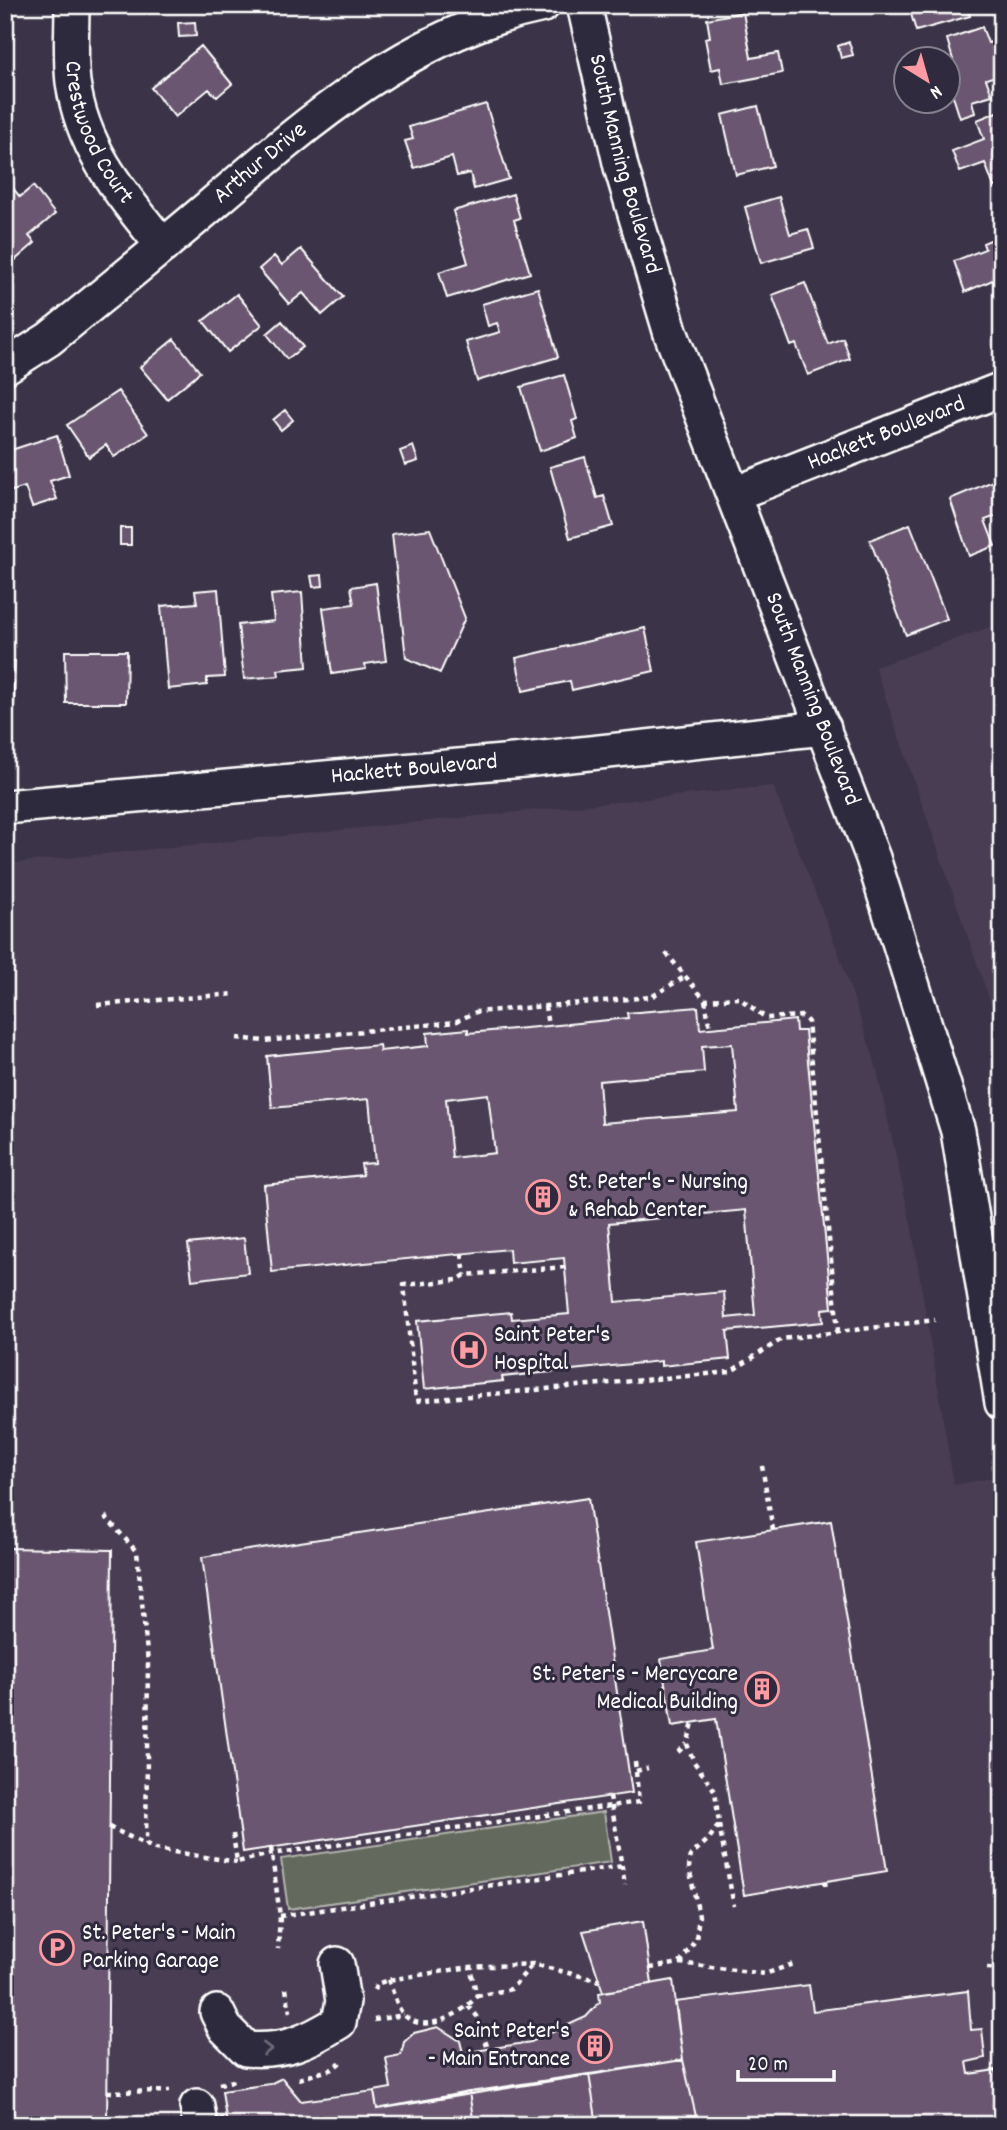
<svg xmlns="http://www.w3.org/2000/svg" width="1007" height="2130" font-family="Dekko,sans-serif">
<rect width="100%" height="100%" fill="#3b3347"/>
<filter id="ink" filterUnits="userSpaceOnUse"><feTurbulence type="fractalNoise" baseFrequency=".0143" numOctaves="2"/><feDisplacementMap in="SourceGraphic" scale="14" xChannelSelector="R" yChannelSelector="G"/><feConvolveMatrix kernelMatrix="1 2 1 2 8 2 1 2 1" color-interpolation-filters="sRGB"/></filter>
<g filter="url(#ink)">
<path fill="#493e53" d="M 1002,623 L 1002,1036 L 875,667 Z
M 773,786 L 836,946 L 875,1062 L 911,1224 L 954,1485 L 1002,1476 L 1002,2125 L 5,2125 L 5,864 Z"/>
<path fill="#646a5d" stroke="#b2b4ae" stroke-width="2" d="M 604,1812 L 611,1862 L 288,1909 L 281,1859 Z"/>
<path fill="#6a5770" stroke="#fff" stroke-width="2" fill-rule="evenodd" d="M 153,5 L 215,5 L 215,9 L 154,10 Z
M 920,5 L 967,5 L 970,16 L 916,31 L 911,14 L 922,11 Z
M 743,12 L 751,58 L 778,53 L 782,73 L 723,84 L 720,68 L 711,70 L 705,38 L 710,37 L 707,19 Z
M 195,22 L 196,36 L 179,37 L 178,23 Z
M 982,27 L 988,43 L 991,42 L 1001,74 L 986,79 L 992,95 L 972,101 L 975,113 L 960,118 L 951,90 L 948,91 L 948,62 L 953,60 L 947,39 Z
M 849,42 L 853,55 L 841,58 L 838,46 Z
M 201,46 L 232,84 L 217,97 L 209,89 L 175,117 L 151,88 Z
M 486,104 L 509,179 L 474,189 L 470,173 L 457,176 L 452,157 L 414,168 L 405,141 L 413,139 L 409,127 Z
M 758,106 L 773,166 L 736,175 L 722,115 Z
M 1002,110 L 1002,185 L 994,187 L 985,163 L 960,172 L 952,151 L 984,139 L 977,120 Z
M 9,183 L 20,197 L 33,186 L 55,214 L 29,236 L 35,243 L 14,261 L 5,251 L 5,186 Z
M 513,194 L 520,218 L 514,220 L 530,273 L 447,298 L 439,272 L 468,263 L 453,211 Z
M 779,197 L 790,234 L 808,229 L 814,248 L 761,263 L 745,207 Z
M 1002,235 L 1002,276 L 965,292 L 954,261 L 985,249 L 983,243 Z
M 301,249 L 343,297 L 322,315 L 303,293 L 289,304 L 259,269 L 274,256 L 282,265 Z
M 805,283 L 828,344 L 843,338 L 850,359 L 808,375 L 796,344 L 791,346 L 772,295 Z
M 538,288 L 558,357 L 477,381 L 466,342 L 500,332 L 497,323 L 488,326 L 482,304 Z
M 237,294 L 262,325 L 228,352 L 203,321 Z
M 282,321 L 303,347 L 287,359 L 267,334 Z
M 174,339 L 200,372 L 167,399 L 140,367 Z
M 564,375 L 577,419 L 572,421 L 577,438 L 540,451 L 521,387 Z
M 118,391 L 148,434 L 114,457 L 106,445 L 89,457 L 67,425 Z
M 285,410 L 293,420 L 281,430 L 273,420 Z
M 57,435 L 69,475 L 50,481 L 57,499 L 32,507 L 25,487 L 6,493 L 5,452 Z
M 413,446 L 418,461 L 405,465 L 400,451 Z
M 585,457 L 597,498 L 604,496 L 613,526 L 570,538 L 550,467 Z
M 1000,478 L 1002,514 L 985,520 L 995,546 L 969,556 L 950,499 Z
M 910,524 L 947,619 L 906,635 L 870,540 Z
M 120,528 L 131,528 L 131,545 L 120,545 Z
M 430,529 L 465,618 L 440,673 L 406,658 L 392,534 Z
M 322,575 L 323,586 L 313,587 L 311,576 Z
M 376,583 L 386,661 L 365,664 L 366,669 L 332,674 L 323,608 L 354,604 L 351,587 Z
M 218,589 L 225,677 L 207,678 L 207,685 L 168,689 L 161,606 L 197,603 L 195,591 Z
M 302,592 L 307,667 L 278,670 L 279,676 L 244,679 L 238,625 L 274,621 L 271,595 Z
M 645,628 L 654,671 L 572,690 L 570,681 L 523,691 L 516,658 Z
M 65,651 L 127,651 L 126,703 L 66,703 Z
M 5,661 L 15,661 L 14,703 L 5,703 Z
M 698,1007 L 700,1029 L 795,1020 L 796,1031 L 805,1031 L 832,1308 L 822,1309 L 823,1322 L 727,1331 L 730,1359 L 661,1366 L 661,1361 L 502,1377 L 503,1381 L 424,1389 L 417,1321 L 511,1312 L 512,1319 L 569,1314 L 564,1258 L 510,1263 L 509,1249 L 272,1272 L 264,1185 L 363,1175 L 361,1164 L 375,1163 L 369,1099 L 272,1108 L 267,1056 L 379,1045 L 380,1051 L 428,1046 L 427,1033 L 468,1029 L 468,1033 L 548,1026 L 628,1018 L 627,1013 ZM 732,1044 L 738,1112 L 602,1123 L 599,1081 L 704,1072 L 702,1046 ZM 488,1094 L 495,1153 L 452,1158 L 446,1099 ZM 746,1210 L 755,1315 L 726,1318 L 724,1292 L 616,1302 L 609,1223 Z
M 244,1238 L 248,1273 L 192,1280 L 188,1244 Z
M 588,1498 L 632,1793 L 243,1852 L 202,1557 Z
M 831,1521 L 887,1871 L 744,1895 L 716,1719 L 672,1726 L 661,1659 L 713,1650 L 696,1542 Z
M 5,1548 L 112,1550 L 107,2125 L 5,2125 Z
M 643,1921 L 652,1984 L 603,1992 L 583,1931 Z
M 673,1980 L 683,2060 L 377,2109 L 374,2091 L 391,2088 L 386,2058 L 401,2055 L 404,2042 L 414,2033 L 438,2027 L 460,2041 L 463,2053 L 531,2042 L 586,2017 L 600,2002 L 599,1993 Z
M 809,1985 L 813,2011 L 968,1991 L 971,2030 L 982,2029 L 985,2058 L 967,2062 L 969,2074 L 996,2070 L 1002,2118 L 989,2121 L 990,2125 L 698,2125 L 683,2060 L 675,2002 Z
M 683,2060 L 698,2125 L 597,2125 L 589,2074 Z
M 589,2074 L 597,2125 L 474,2125 L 469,2092 Z
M 282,2078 L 301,2101 L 374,2091 L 377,2109 L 469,2092 L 474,2125 L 227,2125 L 222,2091 L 270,2084 Z"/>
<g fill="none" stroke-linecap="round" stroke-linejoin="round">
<g stroke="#fff" stroke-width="38">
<g id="minor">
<path id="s1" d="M 72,5 C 72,30 70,57 73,82 C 82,149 122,195 163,246"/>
<path id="s2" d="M 584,5 L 621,167 L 671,334 L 873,858 L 958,1131 L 1002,1403"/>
<path id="s3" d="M 5,367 L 49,339 C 102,296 156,252 209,207 C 308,122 411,32 543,5"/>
<path id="s4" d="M 734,494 L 1002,389"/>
<path id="s5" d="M 5,807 L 524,760 L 824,728"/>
<path d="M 217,2012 L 225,2028 L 246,2049 C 284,2052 307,2042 339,2022 L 343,2001 L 337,1964"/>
<path d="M 197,2106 L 200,2125"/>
</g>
</g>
<path stroke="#fff" stroke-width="4.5" stroke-dasharray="5 5" stroke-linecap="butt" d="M 666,953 L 705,1000 L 739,998 L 766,1018 L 802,1016 L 808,1022 L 838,1331
M 705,1000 L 710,1028
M 97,1005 L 235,994
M 545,1006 L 548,1026
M 237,1038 L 264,1041 L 455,1022 L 476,1012 L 651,997 L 686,976
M 462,1254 L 465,1275
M 565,1267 L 465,1275 L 458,1280 L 404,1285 L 416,1401 L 730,1372 L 782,1339 L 935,1320
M 762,1466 L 773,1530
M 105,1516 L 137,1552 L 148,1663 L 146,1845
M 678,1752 L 687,1744
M 636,1771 L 648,1768
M 610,1796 L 625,1885
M 719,1825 L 734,1906
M 109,1827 L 155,1849 L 237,1862
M 233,1834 L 237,1862 L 271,1854 L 639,1802 L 635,1762
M 271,1848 L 280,1916 L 278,1949
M 825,1881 L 826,1891
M 280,1916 L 623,1866
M 680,1963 L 696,1939 L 699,1916 L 689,1867 L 691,1855 L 709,1839 L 719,1824 L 715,1791 L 694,1762 L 687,1744 L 693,1723
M 650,1968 L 680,1963 L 765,1974 L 793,1964
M 987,1968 L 1002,1969
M 388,1980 C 393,1990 397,2008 404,2015 C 425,2036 463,2013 477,1996 L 470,1967
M 286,1989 L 290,2012
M 374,1990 L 377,1984 L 388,1980 L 470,1967 L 533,1964 L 600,1981
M 477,1996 L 511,1989 L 532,1965
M 468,2006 L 477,2016 L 488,2049
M 374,2020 L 404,2015
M 299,2079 L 332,2069 L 341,2062
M 219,2084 L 238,2080
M 107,2092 L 170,2091"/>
<use href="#minor" stroke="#2f2a3d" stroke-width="33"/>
<path stroke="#fff" stroke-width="4.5" stroke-dasharray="5 5" stroke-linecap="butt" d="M 189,2125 L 226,2118"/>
</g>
<defs><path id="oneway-chevron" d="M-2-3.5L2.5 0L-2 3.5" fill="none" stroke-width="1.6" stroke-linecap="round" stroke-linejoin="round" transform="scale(1.75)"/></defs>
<use stroke="#6d6a77" href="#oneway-chevron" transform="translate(267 2049) rotate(-1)"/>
</g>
<defs>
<g id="building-ring" transform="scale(1.75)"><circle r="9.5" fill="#2f2a3d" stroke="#ff9aa2" stroke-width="1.5"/><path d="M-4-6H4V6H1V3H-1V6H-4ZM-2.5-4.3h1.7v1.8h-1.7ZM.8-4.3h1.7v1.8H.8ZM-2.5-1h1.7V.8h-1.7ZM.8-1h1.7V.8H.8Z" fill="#ff9aa2"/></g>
<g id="hospital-ring" transform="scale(1.75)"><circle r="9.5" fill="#2f2a3d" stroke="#ff9aa2" stroke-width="1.5"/><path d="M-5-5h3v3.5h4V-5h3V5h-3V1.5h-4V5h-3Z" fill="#ff9aa2"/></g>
<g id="parking-ring" transform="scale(1.75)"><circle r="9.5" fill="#2f2a3d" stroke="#ff9aa2" stroke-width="1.5"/><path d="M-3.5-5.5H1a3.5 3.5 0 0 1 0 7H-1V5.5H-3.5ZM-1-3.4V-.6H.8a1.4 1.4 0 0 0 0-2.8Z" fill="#ff9aa2"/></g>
</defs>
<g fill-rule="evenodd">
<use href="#building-ring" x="543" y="1197"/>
<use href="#hospital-ring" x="469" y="1350"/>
<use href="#building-ring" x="762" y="1689"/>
<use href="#parking-ring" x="57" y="1948"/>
<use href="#building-ring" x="595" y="2046"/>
</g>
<g text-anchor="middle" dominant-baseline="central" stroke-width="6" stroke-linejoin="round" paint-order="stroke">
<g font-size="24" fill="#fff" stroke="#2f2a3d">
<text stroke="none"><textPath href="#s1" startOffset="133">Crestwood Court</textPath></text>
<text stroke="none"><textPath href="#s3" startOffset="327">Arthur Drive</textPath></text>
<text stroke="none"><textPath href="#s2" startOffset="164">South Manning Boulevard</textPath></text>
<text stroke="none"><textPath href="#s4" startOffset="164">Hackett Boulevard</textPath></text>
<text stroke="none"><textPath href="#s2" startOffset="732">South Manning Boulevard</textPath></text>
<text stroke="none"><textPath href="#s5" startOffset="411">Hackett Boulevard</textPath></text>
</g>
<g font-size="24" fill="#fff" stroke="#2f2a3d" text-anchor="start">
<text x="568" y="1183">St. Peter's - Nursing<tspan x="568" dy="28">&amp; Rehab Center</tspan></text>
<text x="494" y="1336">Saint Peter's<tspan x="494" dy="28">Hospital</tspan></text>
<text x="738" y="1675" text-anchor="end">St. Peter's - Mercycare<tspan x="738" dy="28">Medical Building</tspan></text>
<text x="82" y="1934">St. Peter's - Main<tspan x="82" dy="28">Parking Garage</tspan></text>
<text x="570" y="2032" text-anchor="end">Saint Peter's<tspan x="570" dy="28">- Main Entrance</tspan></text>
</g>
</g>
<rect width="1007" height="2130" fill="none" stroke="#2f2a3d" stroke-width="28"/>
<rect x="14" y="14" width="979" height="2102" fill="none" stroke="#fff" stroke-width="2.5" filter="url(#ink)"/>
<g transform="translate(927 80) rotate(143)"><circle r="33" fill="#2f2a3d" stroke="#827f8b" stroke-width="2"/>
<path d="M0-5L12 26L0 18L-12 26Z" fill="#ff9aa2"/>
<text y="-10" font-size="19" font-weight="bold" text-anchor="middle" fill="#ffffff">N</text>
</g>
<path d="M738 2070v10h96v-10" fill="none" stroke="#ffffff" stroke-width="3.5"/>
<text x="748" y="2070" font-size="21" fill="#ffffff" stroke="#2f2a3d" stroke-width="5" paint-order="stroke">20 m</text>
</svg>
